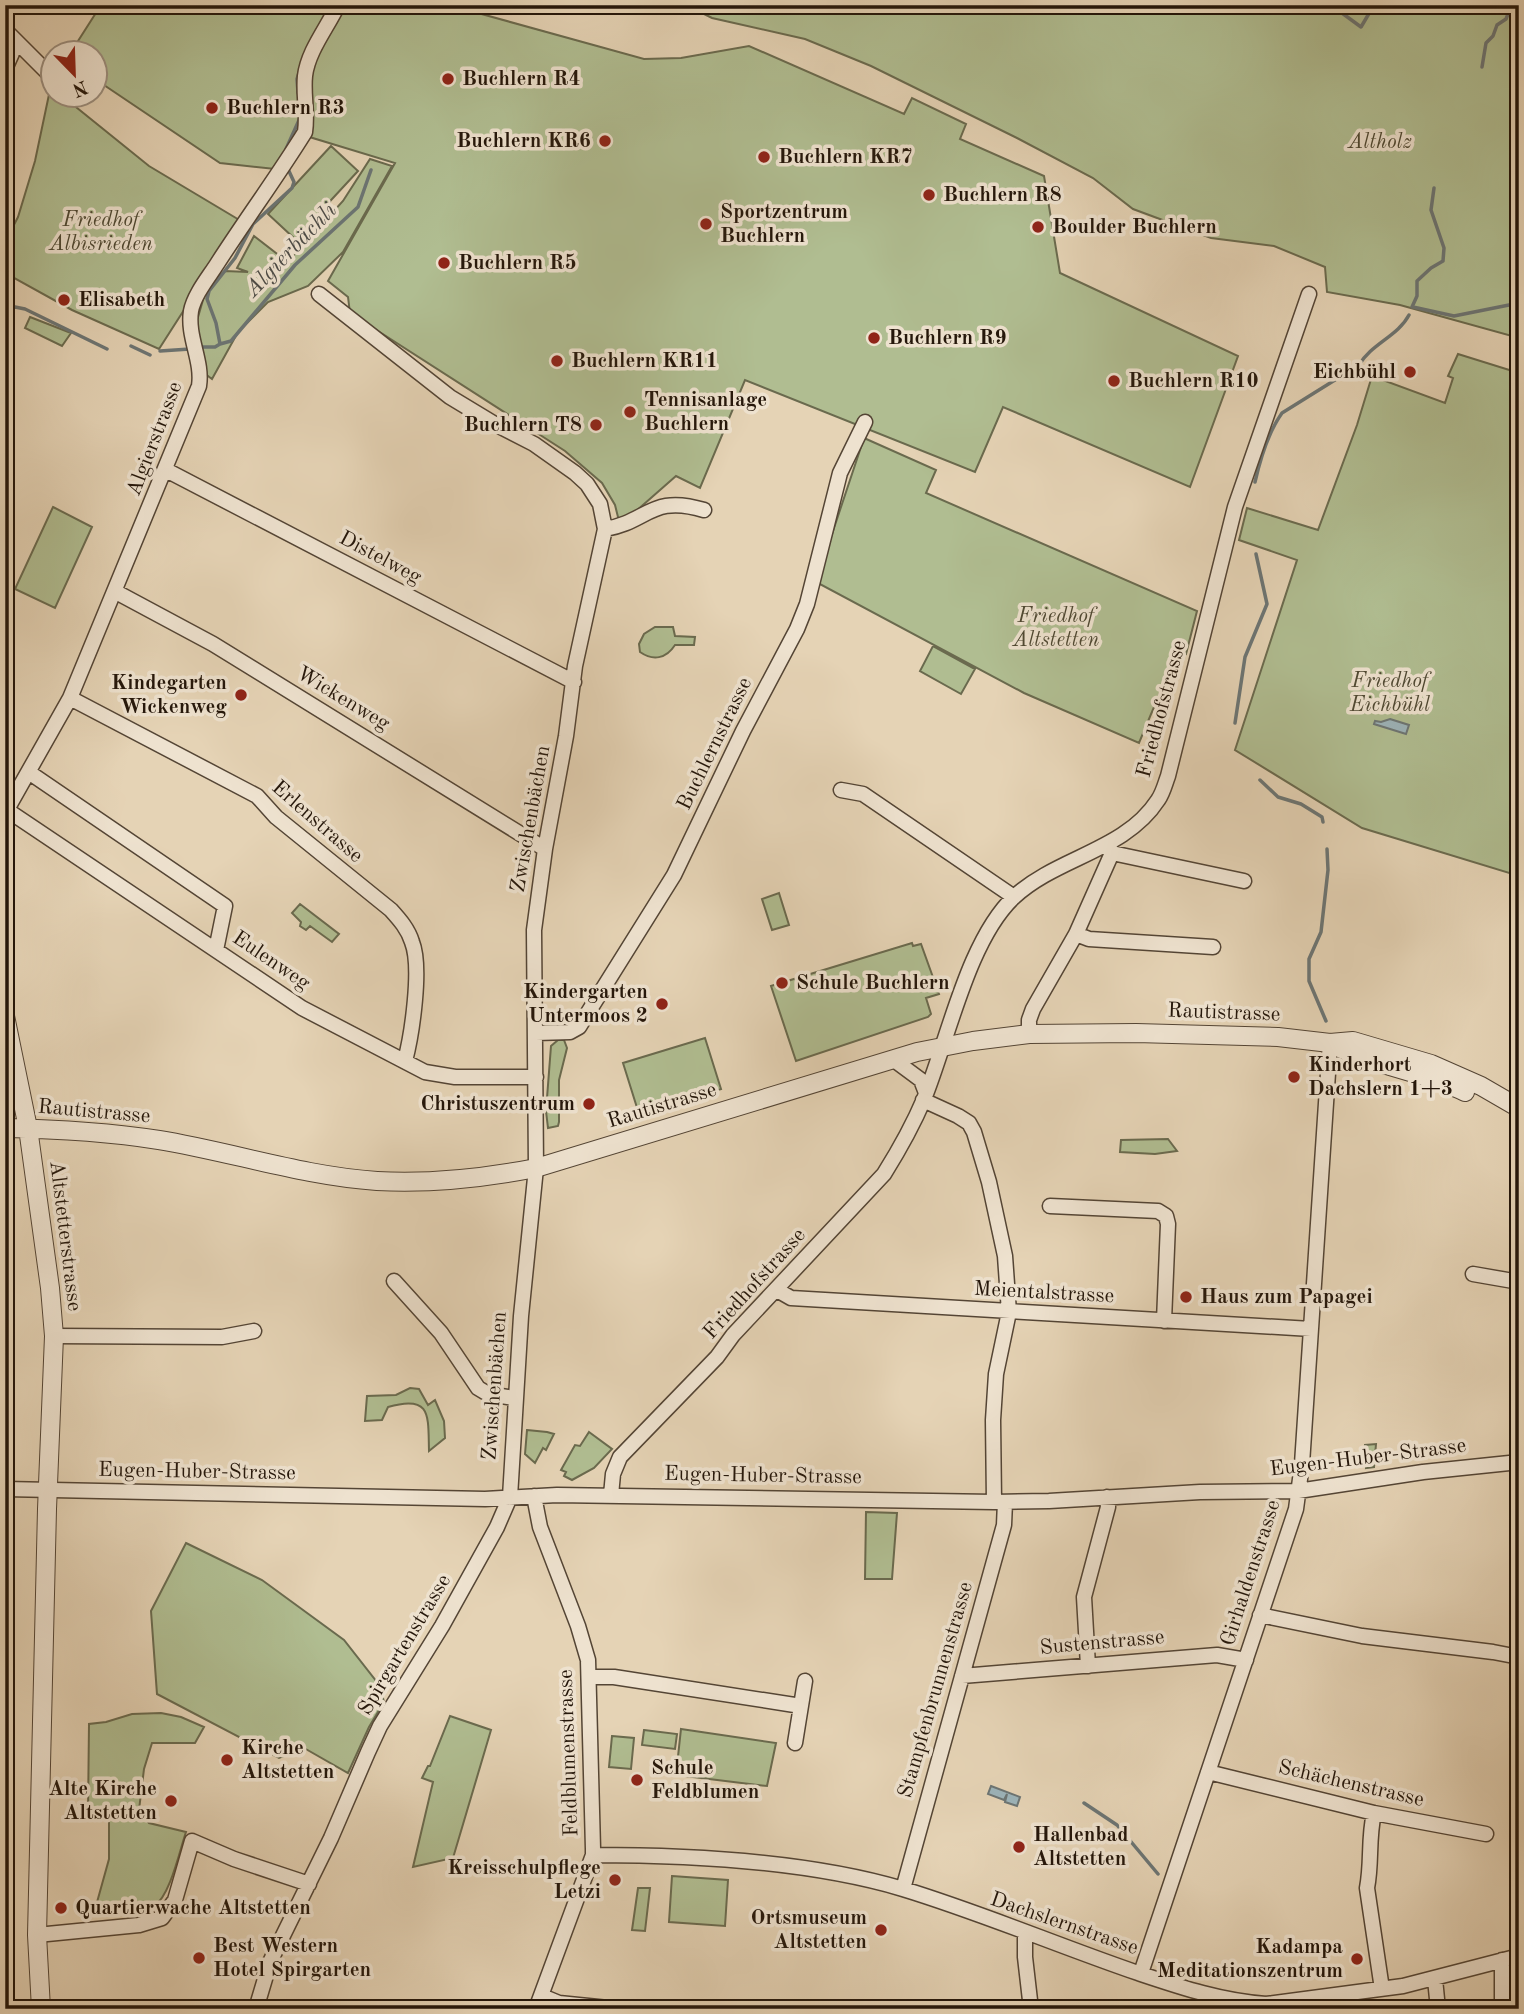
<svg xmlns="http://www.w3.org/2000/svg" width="1524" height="2014" font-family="'Old Standard TT',serif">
<rect width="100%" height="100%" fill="#e5d3b5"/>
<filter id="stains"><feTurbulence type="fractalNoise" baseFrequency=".00286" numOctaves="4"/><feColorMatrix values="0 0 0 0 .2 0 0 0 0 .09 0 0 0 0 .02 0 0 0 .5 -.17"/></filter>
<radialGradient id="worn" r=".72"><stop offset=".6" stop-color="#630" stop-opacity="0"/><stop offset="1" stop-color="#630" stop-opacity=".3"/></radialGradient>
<path fill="#b0bd91" stroke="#6a6a4e" stroke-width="2" d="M 101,5 L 449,5 L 644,59 L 681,58 L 749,46 L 904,114 L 912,98 L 966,124 L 960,139 L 1044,176 L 1060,273 L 1238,356 L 1190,487 L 1003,407 L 975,472 L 745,380 L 700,488 L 676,476 L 627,519 L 619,521 L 615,505 L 602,483 L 565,451 L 350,313 L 348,297 L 328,281 L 395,163 L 306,136 L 275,169 L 220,163 L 95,79 L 94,52 L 71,52 Z
M 686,5 L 1519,5 L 1519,338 L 1400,305 L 1327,292 L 1325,267 L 1274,246 L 1211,238 L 1133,209 L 1093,178 L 1017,138 L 871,66 L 805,39 L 712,18 Z
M 51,85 L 52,94 L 61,95 L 149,166 L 241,221 L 159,349 L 72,310 L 5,273 L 5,242 L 18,217 L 35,161 Z
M 331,146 L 358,171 L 295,239 L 268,214 Z
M 370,159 L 392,166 L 343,252 L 308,286 L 268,302 L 238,332 L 212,379 L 200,370 L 194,331 L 207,286 L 225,271 L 248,272 L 237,268 L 254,236 L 285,260 L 274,275 L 275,276 L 343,201 Z
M 30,317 L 71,333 L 62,346 L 25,328 Z
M 1458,354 L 1519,373 L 1519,876 L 1362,828 L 1235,750 L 1297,560 L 1239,540 L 1247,508 L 1318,530 L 1357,425 L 1372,376 L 1445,403 L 1453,378 L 1448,376 Z
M 864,438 L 936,470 L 926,493 L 1197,611 L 1186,654 L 1177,652 L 1139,743 L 1024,693 L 816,582 Z
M 53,507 L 92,527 L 55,608 L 15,589 Z
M 655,627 L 673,627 L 675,636 L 695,637 L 694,645 L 675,645 C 666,659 653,661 640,652 L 639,644 L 644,634 Z
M 933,646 L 975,669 L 961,694 L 920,671 Z
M 779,893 L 789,925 L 772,930 L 762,899 Z
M 300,904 L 339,934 L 332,942 L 310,926 L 306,930 L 300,926 L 301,922 L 292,913 Z
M 912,943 L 913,946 L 921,944 L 939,994 L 926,998 L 931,1014 L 928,1017 L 796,1061 L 771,986 Z
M 705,1038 L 721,1089 L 639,1114 L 623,1063 Z
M 558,1040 L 564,1040 L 567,1048 L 559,1080 L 559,1122 L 558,1126 L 548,1128 L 546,1111 L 551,1046 Z
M 1168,1139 L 1177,1151 L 1155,1154 L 1120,1152 L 1121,1140 Z
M 410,1388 L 419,1389 L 428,1405 L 435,1400 L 444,1421 L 445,1438 L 429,1451 C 428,1416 432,1394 388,1407 L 382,1420 L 365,1421 L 367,1396 L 396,1395 Z
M 527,1430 L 547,1432 L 554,1434 L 546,1450 L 543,1448 L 535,1463 L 525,1454 Z
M 589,1432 L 612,1449 L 594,1468 L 572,1480 L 564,1476 L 566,1472 L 561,1470 L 575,1445 L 580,1446 Z
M 1376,1444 L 1374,1467 L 1366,1468 L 1367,1460 L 1363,1459 L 1365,1445 Z
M 866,1512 L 897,1513 L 892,1579 L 865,1579 Z
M 186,1543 L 262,1580 L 344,1640 L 380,1686 L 384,1702 L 369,1727 L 348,1773 L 304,1748 L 279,1758 L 157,1694 L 151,1611 Z
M 161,1713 L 181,1717 L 204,1727 L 195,1743 L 152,1743 L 144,1769 L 139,1810 L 149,1823 L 186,1832 C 180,1849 170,1897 154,1906 C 140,1912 109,1911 94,1913 L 109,1859 L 109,1815 L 88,1813 L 89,1724 L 106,1722 L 132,1714 Z
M 450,1716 L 491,1730 L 453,1858 L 413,1867 L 433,1782 L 422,1778 L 428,1766 L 430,1766 Z
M 681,1729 L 776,1743 L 767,1786 L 676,1775 Z
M 644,1730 L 677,1734 L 675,1749 L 642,1745 Z
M 612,1736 L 634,1738 L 631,1769 L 609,1767 Z
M 672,1876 L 728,1880 L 725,1926 L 669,1922 Z
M 638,1888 L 650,1888 L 645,1931 L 632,1930 Z"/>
<path fill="#9cb4ba" stroke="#6c7574" stroke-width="2" d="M 1390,719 L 1409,725 L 1406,734 L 1374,724 L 1375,721 L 1381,722 Z
M 991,1786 L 1020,1797 L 1017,1806 L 1005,1802 L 1007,1794 L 1004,1800 L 988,1794 Z"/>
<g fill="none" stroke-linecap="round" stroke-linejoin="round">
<path stroke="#6c7574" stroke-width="3.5" d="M 1331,5 L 1361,27 L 1374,5
M 1482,67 L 1486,43 L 1493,36 L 1497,25 L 1506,19 L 1510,9 L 1516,5
M 298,93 L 297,79 L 300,70
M 286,149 L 300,118
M 1412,307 L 1417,296 L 1417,281 L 1431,268 L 1443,261 L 1444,248 L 1431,210 L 1434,188
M 1413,307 L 1454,316 L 1519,303
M 5,315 L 6,312 L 15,307 L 25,309 L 107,349
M 220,344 L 231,341 L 295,265 L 358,207 L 371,170
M 131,346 L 150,355
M 199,347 L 215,347 L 220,344 L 216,323 L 207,299 L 209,291 L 235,258 L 253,224 L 292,188 L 294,182 L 288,169
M 160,351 L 190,349
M 1255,482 C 1260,460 1269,431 1282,413 L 1359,365 C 1371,344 1398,336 1409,315
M 1235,723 L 1245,657 L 1267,604 L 1256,554
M 1260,780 L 1278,797 L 1301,804 L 1322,817 L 1323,822
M 1326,1021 L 1309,981 L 1309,959 L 1321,932 L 1328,870 L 1327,849
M 1084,1803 L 1117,1825 L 1158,1874"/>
<g stroke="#544535" stroke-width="17">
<path id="minor" d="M 5,30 L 50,75
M 5,69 L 13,51 L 20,45
M 166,470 L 574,682
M 605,529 C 648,522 651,494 704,510
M 116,592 L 213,644 L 545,849
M 70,698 L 257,796 L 276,817 L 391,910 C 400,920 408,929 412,942 C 422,967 412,1034 405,1061
M 30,773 L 225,906 L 216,950
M 841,790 L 863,794 L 1014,897
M 7,810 L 302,1008 L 425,1072 L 455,1077 L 536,1077
M 5,813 L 70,698 L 199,386 C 203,361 187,337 191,311 C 194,295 208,278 217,264 C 246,219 277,177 305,132 C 308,113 303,95 305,76 C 308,51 327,28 338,5
M 1112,853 L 1244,881
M 1076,934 L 1089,939 L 1213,947
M 536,1033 L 570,1032 L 579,1027 L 674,875 L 743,731 L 797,629 L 807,604 L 840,473 L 865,422
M 1029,1034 L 1029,1020 L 1033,1009 L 1076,934 L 1112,853 L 1108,844
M 894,1060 L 921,1080 L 926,1093
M 923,1100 L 958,1116 L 969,1123 L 974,1132 L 989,1182 L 1005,1256 L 1009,1312 L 996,1374 L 993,1420 L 994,1502
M 1050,1206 L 1158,1211 L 1166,1216 L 1168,1224 L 1164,1321
M 1473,1274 L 1519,1282
M 394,1281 L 441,1333 L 478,1388 L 488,1394 L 514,1398
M 777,1290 L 791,1298 L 1311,1329
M 54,1336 L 222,1337 L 254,1331
M 5,1489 L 485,1499 L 557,1495 L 994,1502 L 1049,1501 L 1200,1492 L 1298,1491 L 1423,1472 L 1519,1462
M 611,1495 L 613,1474 L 620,1457 L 717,1357 L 733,1335 L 884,1174 C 899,1150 913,1125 924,1099 C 948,1040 968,940 1014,897 C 1057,857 1125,851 1158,800 C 1163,793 1165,784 1168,776 L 1235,507 L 1309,294
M 534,1496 L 540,1527 L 578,1626 L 588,1660 L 593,1849 L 593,1855 L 536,2009
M 1260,1615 L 1362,1636 L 1493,1652 L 1519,1657
M 1088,1666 L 1084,1597 L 1108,1507 L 1107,1497
M 962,1676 L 1217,1655 L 1246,1660
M 589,1677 L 614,1677 L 801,1706
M 795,1743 L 805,1681
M 1208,1772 L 1374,1813 L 1486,1834
M 1374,1813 C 1368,1839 1372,1863 1367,1888 L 1382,1989
M 593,1855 C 691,1855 809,1861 903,1889 C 982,1913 1059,1946 1138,1973 C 1180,1987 1221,2001 1266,2004 L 1403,1986 L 1519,1956
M 903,1889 L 1004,1525 L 1005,1502
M 1025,1933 L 1025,1957 L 1031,2009
M 37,1935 L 139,1925 L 162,1918 L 175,1900 L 192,1841 L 234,1859 L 309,1884
M 1502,1960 L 1502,2009
M 1141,1973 L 1296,1509 L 1302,1464 L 1330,1043
M 1435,1979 L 1438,2009
M 542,1996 L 559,2003 L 618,2009
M 256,2009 L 270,1962 L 331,1838 L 368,1752 L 380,1726 L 442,1626 L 497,1527 L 510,1497 L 521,1316 L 536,1168 L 534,930 L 545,849 L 566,736 L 575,666 L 605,529 L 600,504 L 587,484 L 575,473 L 534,444 L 493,423 L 450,397 L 319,294"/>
</g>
<g stroke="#544535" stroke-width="20">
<path id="tertiary" d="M 5,1016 L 28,1128 L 50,1288 L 54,1336 L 47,1509 L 37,1935 L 41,2009
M 1330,1043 C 1372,1066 1422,1071 1465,1092
M 5,1128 C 56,1129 108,1132 159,1140 C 232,1152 303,1176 377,1181 C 430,1184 484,1178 536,1168 L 917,1052 L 973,1041 L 1029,1034 L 1136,1033 L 1278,1037 L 1330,1043 L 1353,1041 L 1431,1064 L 1481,1086 L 1519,1108"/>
</g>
<use href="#minor" stroke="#eee2cf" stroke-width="14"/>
<use href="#tertiary" stroke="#eee2cf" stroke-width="18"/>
</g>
<g fill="#8f2418" stroke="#eee2cf" stroke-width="2.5">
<circle cx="448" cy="79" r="7"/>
<circle cx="212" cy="108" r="7"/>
<circle cx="605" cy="141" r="7"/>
<circle cx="764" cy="157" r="7"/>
<circle cx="929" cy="195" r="7"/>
<circle cx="706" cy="224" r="7"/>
<circle cx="1038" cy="227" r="7"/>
<circle cx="444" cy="263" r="7"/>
<circle cx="64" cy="300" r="7"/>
<circle cx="874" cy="338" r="7"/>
<circle cx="557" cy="361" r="7"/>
<circle cx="1410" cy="372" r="7"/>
<circle cx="1114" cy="381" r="7"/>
<circle cx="630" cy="412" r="7"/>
<circle cx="596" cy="425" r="7"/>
<circle cx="241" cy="695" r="7"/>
<circle cx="782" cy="983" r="7"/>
<circle cx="662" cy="1004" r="7"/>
<circle cx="1294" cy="1077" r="7"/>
<circle cx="589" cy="1104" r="7"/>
<circle cx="1186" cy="1297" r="7"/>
<circle cx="227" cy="1760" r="7"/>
<circle cx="637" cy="1780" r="7"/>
<circle cx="171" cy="1801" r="7"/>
<circle cx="1019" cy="1847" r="7"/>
<circle cx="615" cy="1880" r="7"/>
<circle cx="61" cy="1908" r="7"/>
<circle cx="881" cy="1930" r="7"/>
<circle cx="199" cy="1958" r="7"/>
<circle cx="1357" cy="1959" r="7"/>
</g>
<g text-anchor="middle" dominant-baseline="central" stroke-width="7" stroke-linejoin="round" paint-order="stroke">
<g font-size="21" font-weight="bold" fill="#24160a" stroke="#eee2cf" text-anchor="start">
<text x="462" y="79">Buchlern R4</text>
<text x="226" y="108">Buchlern R3</text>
<text x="591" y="141" text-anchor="end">Buchlern KR6</text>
<text x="778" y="157">Buchlern KR7</text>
<text x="943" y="195">Buchlern R8</text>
<text x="720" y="212">Sportzentrum<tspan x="720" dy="24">Buchlern</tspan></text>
<text x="1052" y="227">Boulder Buchlern</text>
<text x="458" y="263">Buchlern R5</text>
<text x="78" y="300">Elisabeth</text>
<text x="888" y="338">Buchlern R9</text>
<text x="571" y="361">Buchlern KR11</text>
<text x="1396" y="372" text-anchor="end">Eichbühl</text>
<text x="1128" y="381">Buchlern R10</text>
<text x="644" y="400">Tennisanlage<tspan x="644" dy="24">Buchlern</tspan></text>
<text x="582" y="425" text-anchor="end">Buchlern T8</text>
<text x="227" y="683" text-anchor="end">Kindegarten<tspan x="227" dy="24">Wickenweg</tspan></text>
<text x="796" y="983">Schule Buchlern</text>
<text x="648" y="992" text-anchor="end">Kindergarten<tspan x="648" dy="24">Untermoos 2</tspan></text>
<text x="1308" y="1065">Kinderhort<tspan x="1308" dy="24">Dachslern 1+3</tspan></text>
<text x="575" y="1104" text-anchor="end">Christuszentrum</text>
<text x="1200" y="1297">Haus zum Papagei</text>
<text x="241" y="1748">Kirche<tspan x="241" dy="24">Altstetten</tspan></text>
<text x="651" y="1768">Schule<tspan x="651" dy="24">Feldblumen</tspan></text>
<text x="157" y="1789" text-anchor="end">Alte Kirche<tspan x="157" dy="24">Altstetten</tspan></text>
<text x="1033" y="1835">Hallenbad<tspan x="1033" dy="24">Altstetten</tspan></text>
<text x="601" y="1868" text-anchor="end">Kreisschulpflege<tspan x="601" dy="24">Letzi</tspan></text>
<text x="75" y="1908">Quartierwache Altstetten</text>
<text x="867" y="1918" text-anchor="end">Ortsmuseum<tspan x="867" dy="24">Altstetten</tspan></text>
<text x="213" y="1946">Best Western<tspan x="213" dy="24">Hotel Spirgarten</tspan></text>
<text x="1343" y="1947" text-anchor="end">Kadampa<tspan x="1343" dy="24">Meditationszentrum</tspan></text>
</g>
<g font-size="21" font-style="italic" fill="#4e4832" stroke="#eee2cf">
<text x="1380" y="142">Altholz</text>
<text x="101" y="220">Friedhof<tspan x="101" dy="24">Albisrieden</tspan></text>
<text x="1056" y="616">Friedhof<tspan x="1056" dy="24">Altstetten</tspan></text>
<text x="1390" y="681">Friedhof<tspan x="1390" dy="24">Eichbühl</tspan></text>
</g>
<g font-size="21" fill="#24160a" stroke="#eee2cf">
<text transform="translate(155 439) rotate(-69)">Algierstrasse</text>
<text transform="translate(380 558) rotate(28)">Distelweg</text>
<text transform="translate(343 699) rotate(31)">Wickenweg</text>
<text transform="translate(1162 709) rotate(-75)">Friedhofstrasse</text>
<text transform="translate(715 744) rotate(-64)">Buchlernstrasse</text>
<text transform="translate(531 819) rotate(-80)">Zwischenbächen</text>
<text transform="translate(317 822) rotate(41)">Erlenstrasse</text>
<text transform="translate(271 961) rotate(34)">Eulenweg</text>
<text transform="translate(1224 1013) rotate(2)">Rautistrasse</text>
<text transform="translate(662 1106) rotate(-17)">Rautistrasse</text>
<text transform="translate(94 1112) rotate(5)">Rautistrasse</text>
<text transform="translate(65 1236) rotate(83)">Altstetterstrasse</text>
<text transform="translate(755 1284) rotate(-48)">Friedhofstrasse</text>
<text transform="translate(1044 1293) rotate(3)">Meientalstrasse</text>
<text transform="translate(495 1386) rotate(-86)">Zwischenbächen</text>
<text transform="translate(1368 1458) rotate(-7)">Eugen-Huber-Strasse</text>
<text transform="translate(197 1472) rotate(1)">Eugen-Huber-Strasse</text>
<text transform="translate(763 1476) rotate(1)">Eugen-Huber-Strasse</text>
<text transform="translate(1251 1573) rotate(-72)">Girhaldenstrasse</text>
<text transform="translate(1102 1643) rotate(-5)">Sustenstrasse</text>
<text transform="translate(405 1645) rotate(-59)">Spirgartenstrasse</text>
<text transform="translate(936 1690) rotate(-74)">Stampfenbrunnenstrasse</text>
<text transform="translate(569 1753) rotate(-92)">Feldblumenstrasse</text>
<text transform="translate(1351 1784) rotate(13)">Schächenstrasse</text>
<text transform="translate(1064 1924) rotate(19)">Dachslernstrasse</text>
</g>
<g font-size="23" font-style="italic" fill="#4e4d48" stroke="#eee2cf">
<text transform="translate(291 250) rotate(-46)">Algierbächli</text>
</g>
</g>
<rect width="1524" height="2014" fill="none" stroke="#e5d3b5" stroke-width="28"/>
<rect x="7" y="7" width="1510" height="2000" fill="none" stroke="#24160a" stroke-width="3.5"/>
<rect x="14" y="14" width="1496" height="1986" fill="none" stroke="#24160a" stroke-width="2"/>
<g transform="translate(74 74) rotate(157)"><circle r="33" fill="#eee2cf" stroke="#9d9080" stroke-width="2"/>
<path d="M0-5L12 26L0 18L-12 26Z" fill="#8f2418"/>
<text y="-10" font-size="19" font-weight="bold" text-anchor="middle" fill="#24160a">N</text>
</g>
<rect width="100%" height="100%" filter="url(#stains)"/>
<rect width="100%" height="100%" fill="url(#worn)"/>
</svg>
